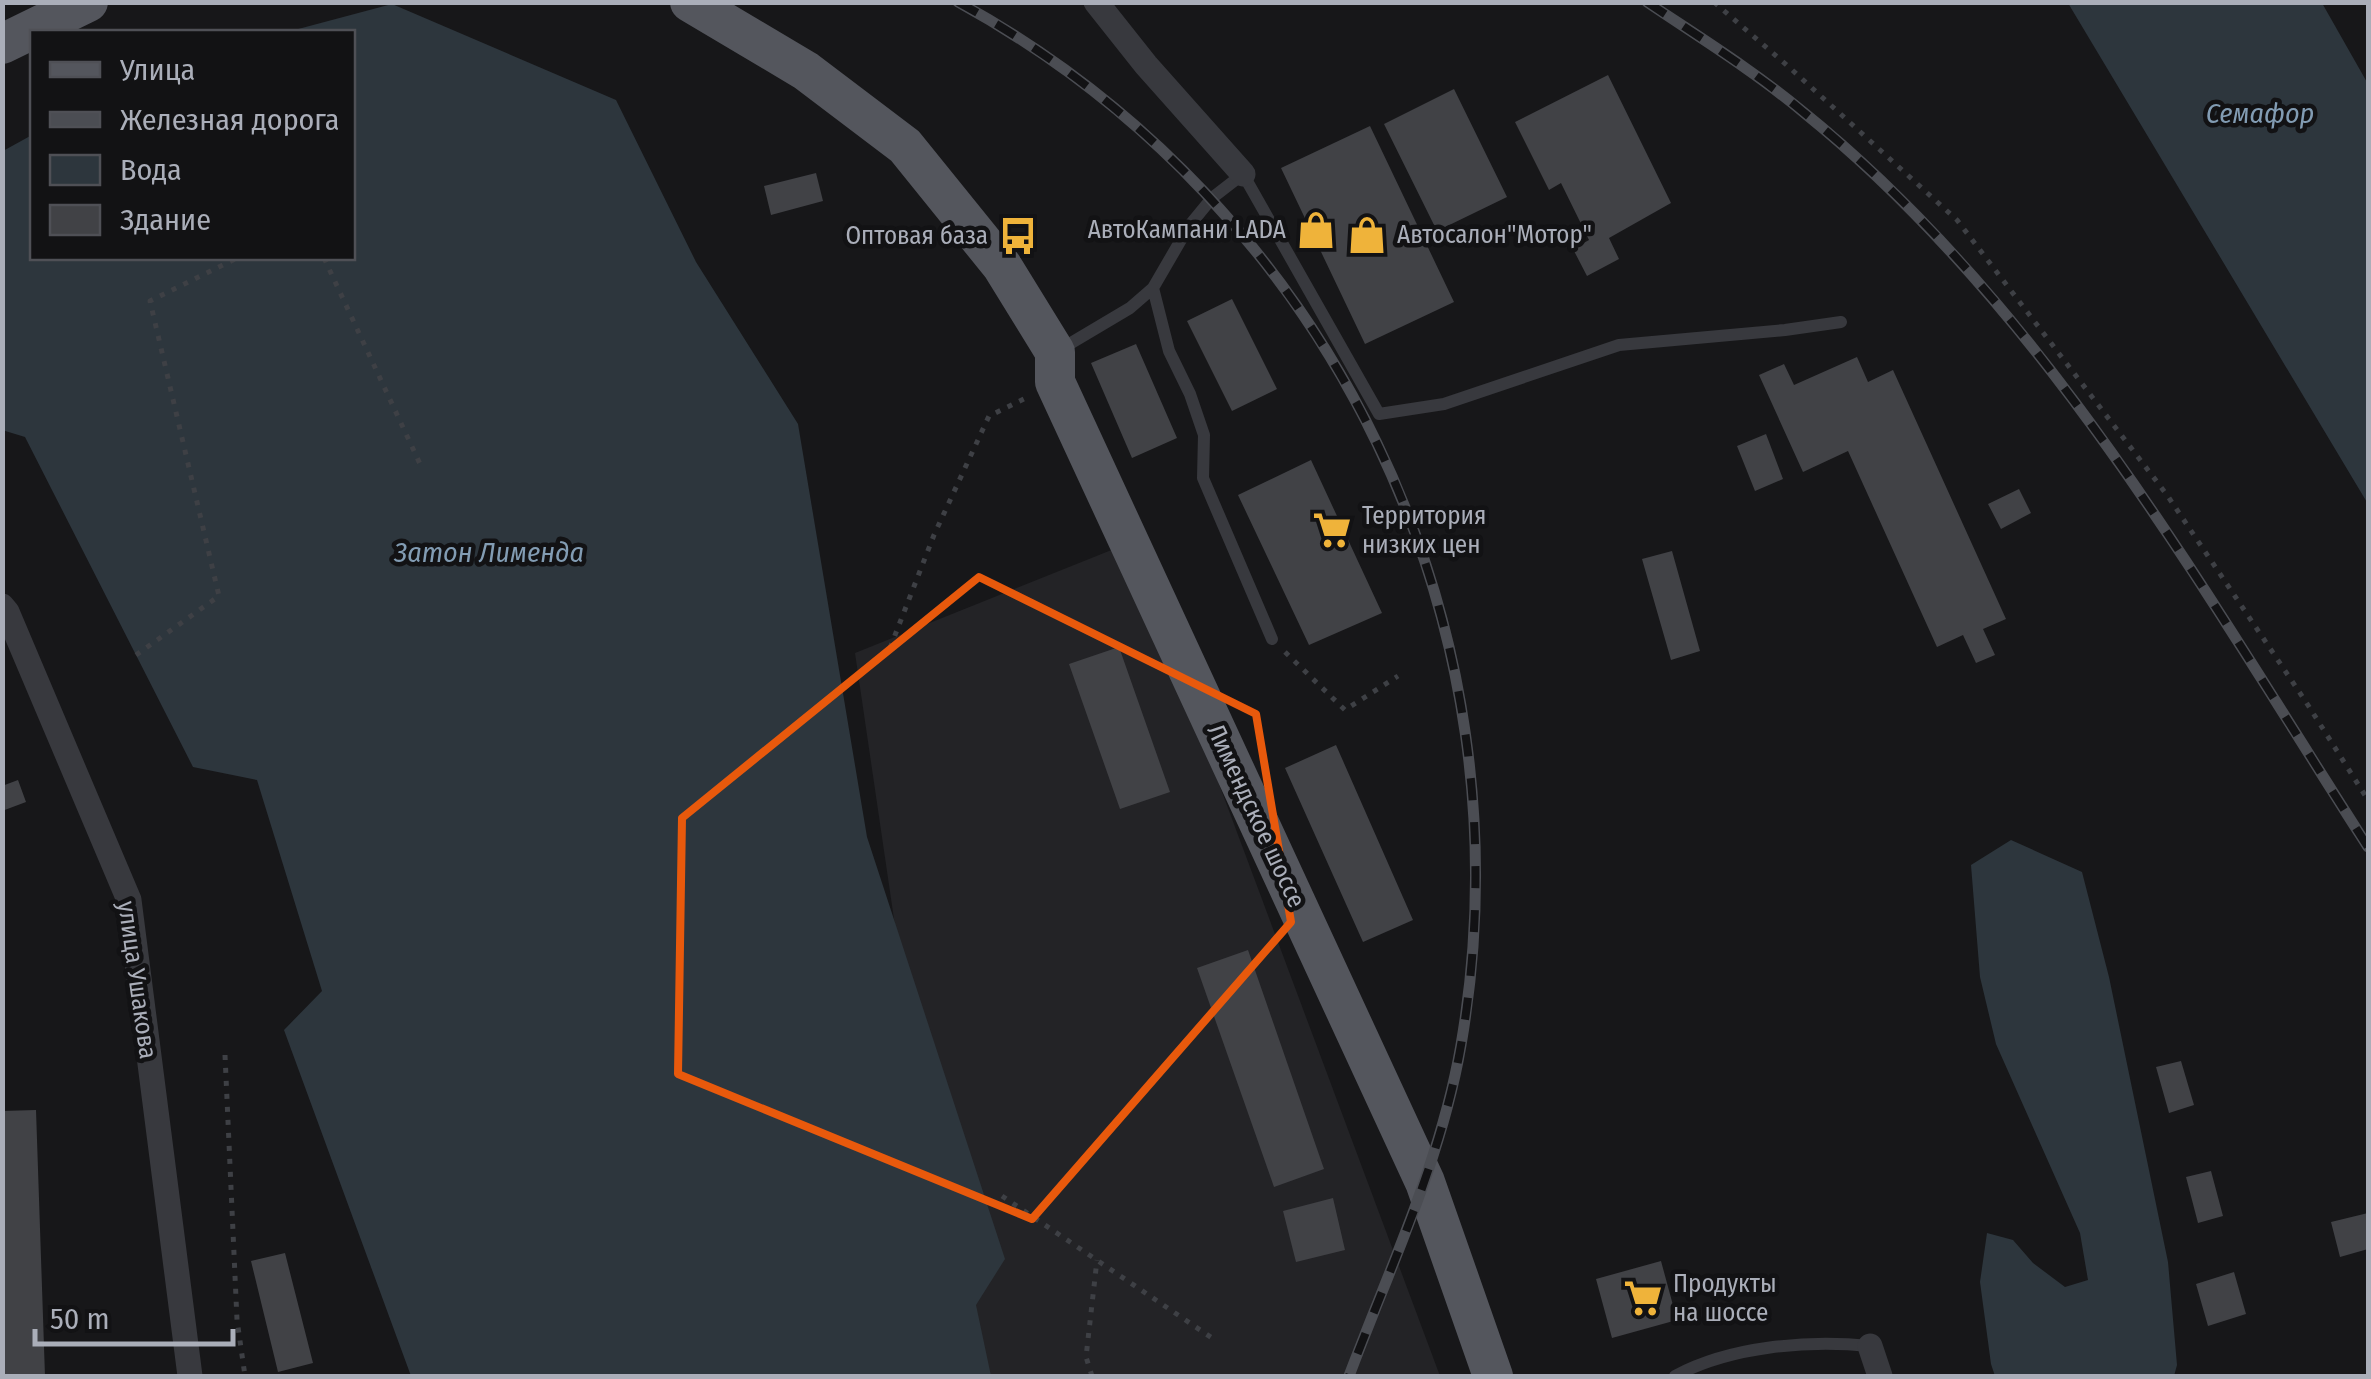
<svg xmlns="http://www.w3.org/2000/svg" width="2371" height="1379" font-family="'Fira Sans Condensed',sans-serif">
<rect width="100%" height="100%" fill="#171719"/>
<path fill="#232326" d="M 1129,543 L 1440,1376 L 961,1376 L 855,653 Z"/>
<path fill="#2d363d" d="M 2068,3 L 2322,3 L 2368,84 L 2368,504 Z
M 392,4 L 616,100 L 696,262 L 798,424 L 867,837 L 1005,1259 L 976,1305 L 991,1376 L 411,1376 L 284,1030 L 322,991 L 257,780 L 193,767 L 25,437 L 2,430 L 3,151 L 32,135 L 32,258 L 352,258 L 352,32 L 287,32 Z
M 2011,840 L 2082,872 L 2109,977 L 2168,1262 L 2177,1365 L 2174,1376 L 1995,1376 L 1991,1364 L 1980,1282 L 1987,1233 L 2013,1240 L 2033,1263 L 2065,1287 L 2088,1280 L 2080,1233 L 1996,1044 L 1980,977 L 1971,865 Z"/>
<path fill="#414246" d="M 1608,75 L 1671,203 L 1609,238 L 1619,259 L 1587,276 L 1573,249 L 1589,240 L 1561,183 L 1549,190 L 1515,122 Z
M 1454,89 L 1507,197 L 1437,231 L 1384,124 Z
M 1370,126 L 1454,302 L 1365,344 L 1281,168 Z
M 816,173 L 823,201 L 771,215 L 764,186 Z
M 1232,299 L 1277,389 L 1232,411 L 1187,321 Z
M 1136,344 L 1177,438 L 1132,458 L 1091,363 Z
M 1857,357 L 1868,382 L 1893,370 L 2006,619 L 1983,629 L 1995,655 L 1976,663 L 1963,635 L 1937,647 L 1848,451 L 1803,472 L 1759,375 L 1784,364 L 1794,385 Z
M 1766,434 L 1783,479 L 1755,491 L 1737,446 Z
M 1311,460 L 1382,613 L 1309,645 L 1238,495 Z
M 2019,489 L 2031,513 L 2001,529 L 1988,504 Z
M 1672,551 L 1700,651 L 1671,660 L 1642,559 Z
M 1119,647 L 1170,792 L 1120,809 L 1069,664 Z
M 1336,745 L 1413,920 L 1363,942 L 1285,768 Z
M 18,780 L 26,802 L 2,811 L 2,786 Z
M 1248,950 L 1324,1169 L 1274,1187 L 1197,968 Z
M 2181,1061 L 2194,1105 L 2169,1113 L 2156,1067 Z
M 36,1110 L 45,1376 L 2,1376 L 2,1111 Z
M 2211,1171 L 2223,1216 L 2198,1223 L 2186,1177 Z
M 1333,1198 L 1345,1250 L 1296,1262 L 1283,1211 Z
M 2368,1213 L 2368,1249 L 2340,1257 L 2331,1222 Z
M 285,1253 L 313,1363 L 278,1372 L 251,1261 Z
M 1661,1261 L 1677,1320 L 1612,1338 L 1596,1279 Z
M 2234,1272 L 2246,1314 L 2208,1326 L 2196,1284 Z"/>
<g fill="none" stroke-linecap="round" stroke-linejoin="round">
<path stroke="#3e4045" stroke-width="5" stroke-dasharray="5 8" stroke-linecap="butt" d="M 1714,2 L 1790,68 L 1957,220 L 2167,495 L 2306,702 L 2368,800
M 324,258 L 421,466
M 890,648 L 934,535 L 989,416 L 1026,398
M 1285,652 L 1345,710 L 1398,676
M 136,655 L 219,596 L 150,301 L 237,258
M 225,1055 L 237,1320 L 245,1376
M 1002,1196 L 1215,1340
M 1092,1376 L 1086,1357 L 1097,1260"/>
<path stroke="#38393e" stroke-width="12" d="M 1153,288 L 1169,351 L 1190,394 L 1204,435 L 1203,478 L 1272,639
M 1061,349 L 1130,308 L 1153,288 L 1189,226 L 1212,198 L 1243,174 L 1379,414 L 1444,404 L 1619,345 L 1785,330 L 1841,322
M 1675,1376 C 1731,1346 1807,1340 1870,1346"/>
<path stroke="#38393e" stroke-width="25" d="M 1096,2 L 1146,65 L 1243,174
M 2,606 L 7,612 L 129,900 L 190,1376
M 1870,1346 L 1880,1376"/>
<path stroke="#54565d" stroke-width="40" d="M 690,2 L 806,71 L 905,146 L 1002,266 L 1055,352 L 1055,382 L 1425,1182 L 1493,1376
M 2,44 L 88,2"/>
<g stroke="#4b4d53" stroke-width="11">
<path id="rail" d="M 958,2 C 1332,207 1533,625 1461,1045 C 1441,1161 1390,1267 1349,1376
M 1647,2 C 1699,37 1754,71 1802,111 C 2045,307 2202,589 2368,847"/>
</g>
<use href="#rail" stroke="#121214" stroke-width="8" stroke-dasharray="22" stroke-linecap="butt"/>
</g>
<path fill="none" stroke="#e8590c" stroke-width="8" stroke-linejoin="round" d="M 979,577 L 1256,714 L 1291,922 L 1032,1219 L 678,1074 L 682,818 Z"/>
<defs>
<g id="shop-bare" transform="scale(3)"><path d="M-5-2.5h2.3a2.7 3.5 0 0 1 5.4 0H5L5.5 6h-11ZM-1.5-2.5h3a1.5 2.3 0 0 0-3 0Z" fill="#efb33a" stroke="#121214" stroke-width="2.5" paint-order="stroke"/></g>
<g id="bus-bare" transform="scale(3)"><path d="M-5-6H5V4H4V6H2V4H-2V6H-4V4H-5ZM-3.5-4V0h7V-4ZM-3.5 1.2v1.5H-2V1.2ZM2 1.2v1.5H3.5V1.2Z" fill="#efb33a" stroke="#121214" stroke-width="2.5" paint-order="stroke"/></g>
<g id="supermarket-bare" transform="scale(3)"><path d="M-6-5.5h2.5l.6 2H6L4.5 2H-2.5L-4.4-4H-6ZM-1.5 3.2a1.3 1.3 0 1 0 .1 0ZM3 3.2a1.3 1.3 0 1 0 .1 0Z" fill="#efb33a" stroke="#121214" stroke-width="2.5" paint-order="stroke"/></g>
</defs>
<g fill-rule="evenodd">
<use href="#shop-bare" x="1316" y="230"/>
<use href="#shop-bare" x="1367" y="235"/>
<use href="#bus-bare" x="1018" y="236"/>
<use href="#supermarket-bare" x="1332" y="530"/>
<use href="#supermarket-bare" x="1643" y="1298"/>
</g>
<g text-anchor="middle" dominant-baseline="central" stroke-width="9" stroke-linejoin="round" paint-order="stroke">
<g font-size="25" fill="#aaaeb9" stroke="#121214" text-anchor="start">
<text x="1286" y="230" text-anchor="end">АвтоКампани LADA</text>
<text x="1397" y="235">Автосалон"Мотор"</text>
<text x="988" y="236" text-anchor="end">Оптовая база</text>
<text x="1362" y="516">Территория<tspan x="1362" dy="29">низких цен</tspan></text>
<text x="1673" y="1284">Продукты<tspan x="1673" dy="29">на шоссе</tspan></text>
</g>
<g font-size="25" fill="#aaaeb9" stroke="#121214">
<text transform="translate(1256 816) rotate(65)">Лимендское шоссе</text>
<text transform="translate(137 980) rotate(82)">улица Ушакова</text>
</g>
<g font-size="28" font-style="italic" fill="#829cb3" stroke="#121214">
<text x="2260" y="113">Семафор</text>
<text x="489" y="552">Затон Лименда</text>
</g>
</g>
<rect width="2371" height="1379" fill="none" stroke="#aaaeb9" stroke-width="10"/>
<rect x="30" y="30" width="325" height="230" fill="#121214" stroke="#4f5056" stroke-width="2.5"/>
<rect x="50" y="62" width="50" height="15" fill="#54565d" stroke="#4f5056" stroke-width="2.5"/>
<text x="120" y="80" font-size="30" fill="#aaaeb9">Улица</text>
<rect x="50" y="112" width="50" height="15" fill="#4b4d53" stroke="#4f5056" stroke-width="2.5"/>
<text x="120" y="130" font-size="30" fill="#aaaeb9">Железная дорога</text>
<rect x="50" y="155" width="50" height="30" fill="#2d363d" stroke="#4f5056" stroke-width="2.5"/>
<text x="120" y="180" font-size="30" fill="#aaaeb9">Вода</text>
<rect x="50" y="205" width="50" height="30" fill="#414246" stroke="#4f5056" stroke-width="2.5"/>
<text x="120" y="230" font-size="30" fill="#aaaeb9">Здание</text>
<path d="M35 1329v15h198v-15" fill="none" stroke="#aaaeb9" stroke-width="5"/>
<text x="50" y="1329" font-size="30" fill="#aaaeb9" stroke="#121214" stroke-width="8" paint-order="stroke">50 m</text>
</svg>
